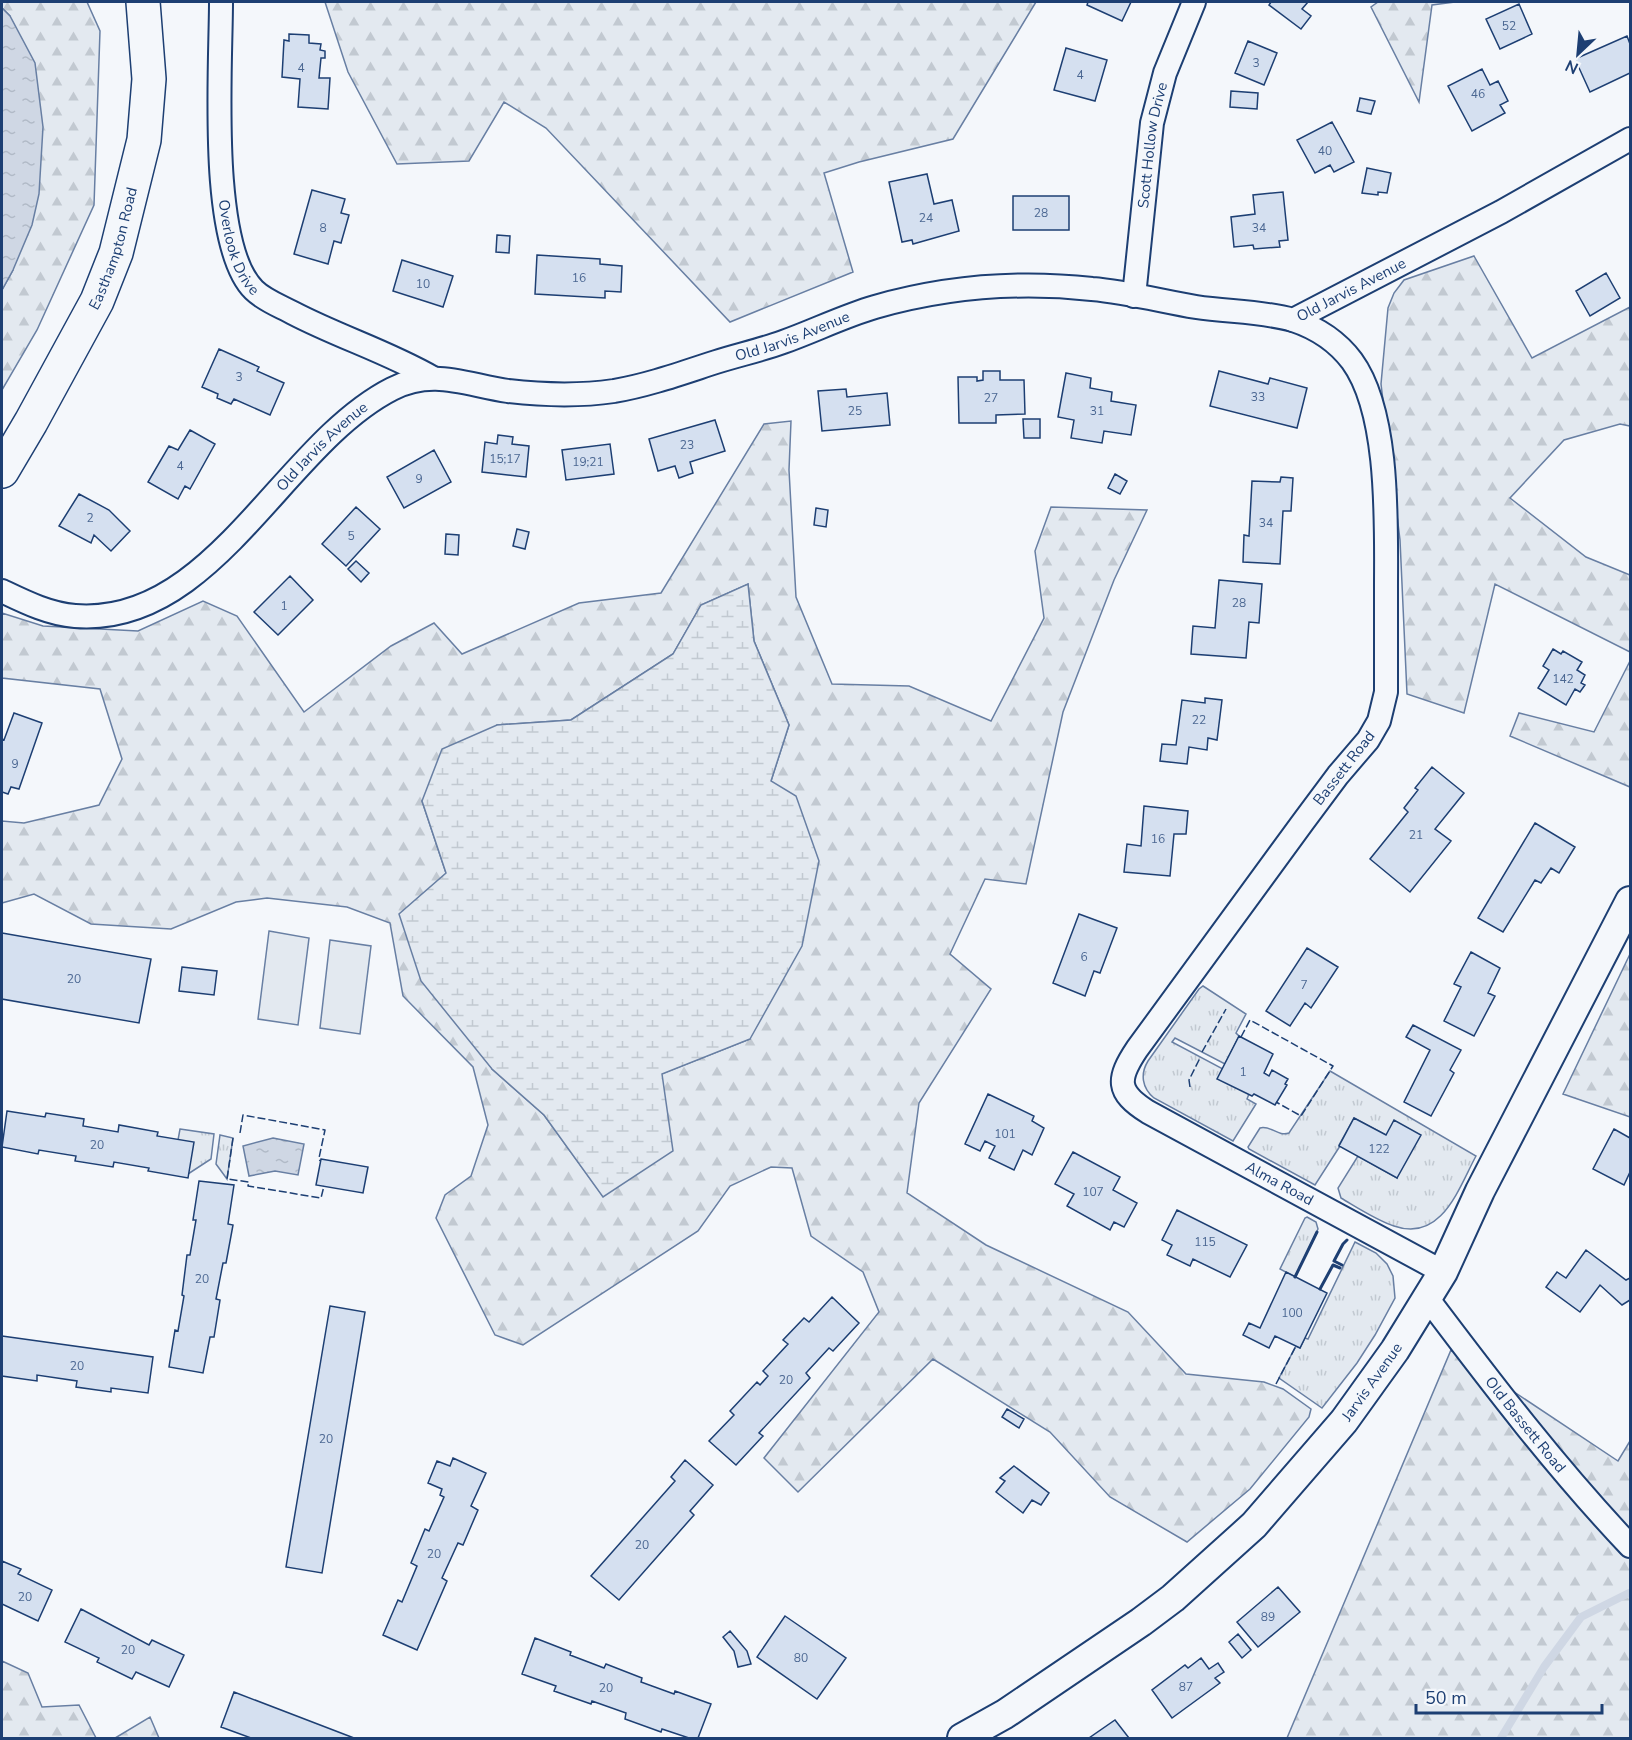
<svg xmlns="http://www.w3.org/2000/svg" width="1632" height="1740" font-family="'Nunito Sans',sans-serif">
<defs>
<pattern id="grass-tufts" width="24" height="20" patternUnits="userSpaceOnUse" patternTransform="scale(1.5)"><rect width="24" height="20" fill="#e3e9f0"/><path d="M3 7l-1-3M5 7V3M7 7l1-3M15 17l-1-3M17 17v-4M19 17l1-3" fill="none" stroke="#c2c9d1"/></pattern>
<pattern id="forest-firs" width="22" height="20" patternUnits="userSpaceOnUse" patternTransform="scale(1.5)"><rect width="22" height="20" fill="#e3e9f0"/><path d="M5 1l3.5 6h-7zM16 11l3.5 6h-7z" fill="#c2c9d1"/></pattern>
<pattern id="wetland-marsh" width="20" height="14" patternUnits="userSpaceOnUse" patternTransform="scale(1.5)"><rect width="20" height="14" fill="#e3e9f0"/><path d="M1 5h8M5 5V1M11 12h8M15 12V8" fill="none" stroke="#c2c9d1"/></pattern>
<pattern id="water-ripples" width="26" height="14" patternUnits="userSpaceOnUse" patternTransform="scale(1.5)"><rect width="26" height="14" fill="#cfd7e4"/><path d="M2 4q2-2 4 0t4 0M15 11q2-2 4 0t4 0" fill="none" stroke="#b1bac7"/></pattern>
</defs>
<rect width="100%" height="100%" fill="#f4f7fb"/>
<path fill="url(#grass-tufts)" stroke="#687fa3" stroke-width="1.5" d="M 1203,986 L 1246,1014 L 1236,1033 L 1239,1036 L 1225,1064 L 1175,1038 L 1172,1042 L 1223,1069 L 1249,1094 L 1247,1099 L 1256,1104 L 1233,1141 L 1154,1098 C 1142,1088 1140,1074 1148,1061 L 1199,989 Z
M 1330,1071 L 1476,1156 C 1459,1187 1442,1243 1394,1226 C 1376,1220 1358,1208 1341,1198 L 1338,1188 L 1358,1156 L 1397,1178 L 1386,1135 L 1354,1118 L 1339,1145 L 1340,1146 L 1315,1185 L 1249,1149 L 1248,1147 L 1260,1128 C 1271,1125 1278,1137 1289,1133 Z
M 180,1129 L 214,1134 L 211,1159 L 188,1174 L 178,1140 Z
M 220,1135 L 233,1138 L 227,1179 L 216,1164 Z
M 1307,1217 L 1316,1222 L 1318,1229 L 1295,1277 L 1280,1269 L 1305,1218 Z
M 1355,1242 L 1376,1253 L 1387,1264 L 1393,1276 L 1395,1298 L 1375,1335 L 1357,1363 L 1322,1408 L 1279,1378 L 1296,1346 L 1300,1348 L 1305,1338 L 1308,1339 Z"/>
<path fill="url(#forest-firs)" stroke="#687fa3" stroke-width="1.5" fill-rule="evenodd" d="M 2,2 L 87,2 L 100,31 L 94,205 L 37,330 L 2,390 L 2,290 L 13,270 L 10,16 L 2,8 Z
M 325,2 L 1036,2 L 953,139 L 859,162 L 824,173 L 853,272 L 730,322 L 546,128 L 504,102 L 469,161 L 397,164 L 348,72 Z
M 1378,2 L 1455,2 L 1432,5 L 1419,102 L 1371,7 Z
M 1474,256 L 1532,358 L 1630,307 L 1630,426 L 1620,424 L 1564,440 L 1510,498 L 1586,557 L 1630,575 L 1630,652 L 1495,584 L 1464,713 L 1407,694 L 1400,540 L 1381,384 L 1388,308 L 1394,293 L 1404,280 Z
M 791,421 L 789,470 L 796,597 L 832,684 L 909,686 L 991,721 L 1044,618 L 1035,551 L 1051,507 L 1147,510 L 1114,580 L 1063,712 L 1026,884 L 985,879 L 950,954 L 991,989 L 919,1103 L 907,1193 L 986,1245 L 1128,1312 L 1186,1374 L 1264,1382 L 1283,1389 L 1311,1409 L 1309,1417 L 1250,1489 L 1187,1542 L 1110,1497 L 1050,1432 L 933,1359 L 798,1492 L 764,1458 L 879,1312 L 863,1272 L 811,1236 L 792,1168 L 771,1167 L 730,1186 L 698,1231 L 523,1345 L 495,1335 L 436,1218 L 445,1195 L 471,1176 L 488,1125 L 473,1067 L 403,996 L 390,923 L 347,907 L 267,898 L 236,902 L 171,929 L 91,924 L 34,894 L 2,903 L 2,821 L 24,823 L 99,805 L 122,759 L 100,689 L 2,678 L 2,613 L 43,626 L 138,631 L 203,601 L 237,616 L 304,712 L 391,646 L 434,623 L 462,654 L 579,603 L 661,593 L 764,424 ZM 748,584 L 754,641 L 789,725 L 771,781 L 750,1039 L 661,1074 L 603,1196 L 544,1115 L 492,1069 L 446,873 L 422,801 L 497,725 L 571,720 L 673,654 L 701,605 Z
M 1630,661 L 1630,787 L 1510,736 L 1519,713 L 1594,732 Z
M 1630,954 L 1630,1117 L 1563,1094 Z
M 1451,1350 L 1618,1461 L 1630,1441 L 1630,1738 L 1287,1738 Z
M 2,1661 L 28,1673 L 42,1707 L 79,1705 L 96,1738 L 2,1738 Z
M 150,1717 L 159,1738 L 115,1738 Z"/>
<path fill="url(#wetland-marsh)" stroke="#687fa3" stroke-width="1.5" d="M 748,584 L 754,641 L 789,725 L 771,781 L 796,796 L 819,861 L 802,946 L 750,1039 L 662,1074 L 673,1151 L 603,1197 L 544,1115 L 492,1069 L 421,981 L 399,914 L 446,873 L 422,801 L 442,749 L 497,725 L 571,720 L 673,654 L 701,605 Z"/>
<path fill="#e3e9f0" stroke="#687fa3" stroke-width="1.5" d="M 269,931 L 309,938 L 298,1025 L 258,1019 Z
M 330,940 L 371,946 L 360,1034 L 320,1028 Z"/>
<path fill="url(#water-ripples)" stroke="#687fa3" stroke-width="1.5" d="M 2,8 L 10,16 L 35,63 L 43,127 L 39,194 L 32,225 L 13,270 L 2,290 Z
M 273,1138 L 304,1144 L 298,1175 L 275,1171 L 249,1176 L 243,1146 Z"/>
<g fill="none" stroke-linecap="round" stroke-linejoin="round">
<path stroke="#cfd7e4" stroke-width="8" d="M 1501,1738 L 1544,1667 L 1581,1617 L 1629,1593"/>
</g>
<path fill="#d5e0f0" stroke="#1d3f73" stroke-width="1.5" d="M 1088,2 L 1131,2 L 1122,21 L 1087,5 Z
M 1271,2 L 1308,2 L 1302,9 L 1311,16 L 1301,29 L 1269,5 Z
M 1519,4 L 1532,34 L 1500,49 L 1486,19 Z
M 289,34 L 309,35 L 309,43 L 321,44 L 320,50 L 325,51 L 325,58 L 321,58 L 319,78 L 330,78 L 328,109 L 298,107 L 300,79 L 282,77 L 284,40 L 289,41 Z
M 1627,36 L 1630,44 L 1630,73 L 1590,92 L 1575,59 Z
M 1248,41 L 1277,53 L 1264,85 L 1235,73 Z
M 1066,48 L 1107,60 L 1095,101 L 1054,90 Z
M 1482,69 L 1490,85 L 1498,81 L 1508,101 L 1500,105 L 1505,113 L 1472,131 L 1448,86 Z
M 1231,91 L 1258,93 L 1257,109 L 1230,107 Z
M 1360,98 L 1375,101 L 1371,114 L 1357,111 Z
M 1332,122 L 1354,162 L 1334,172 L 1330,165 L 1315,173 L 1297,140 Z
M 1367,168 L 1391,173 L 1387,193 L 1378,192 L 1378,195 L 1362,193 Z
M 927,174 L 934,204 L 952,200 L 959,231 L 913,244 L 912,240 L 902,242 L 889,182 Z
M 312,190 L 345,199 L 341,213 L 349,215 L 341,243 L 334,241 L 328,264 L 294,254 Z
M 1283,192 L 1288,240 L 1279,241 L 1280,247 L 1254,249 L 1253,245 L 1234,247 L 1231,217 L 1255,214 L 1253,195 Z
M 1013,196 L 1069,196 L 1069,230 L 1013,230 Z
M 497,235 L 510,236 L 509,253 L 496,252 Z
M 537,255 L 600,259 L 600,264 L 622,266 L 621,292 L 605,291 L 605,298 L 535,294 Z
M 402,260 L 453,276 L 443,307 L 393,291 Z
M 1606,273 L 1620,298 L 1590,316 L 1576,291 Z
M 219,349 L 259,367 L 257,371 L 284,383 L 270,415 L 234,399 L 231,404 L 217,398 L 218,394 L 202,387 Z
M 983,371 L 1000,371 L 1000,380 L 1024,380 L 1025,414 L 996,415 L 996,423 L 959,423 L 958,377 L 977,377 L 977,381 L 983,380 Z
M 1219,371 L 1268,384 L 1270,378 L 1307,388 L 1297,428 L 1210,406 Z
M 1066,373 L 1091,378 L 1090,388 L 1112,392 L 1111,401 L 1136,405 L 1131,435 L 1104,431 L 1102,443 L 1071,438 L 1074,420 L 1058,417 Z
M 846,389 L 847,397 L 887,393 L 890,425 L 822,431 L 818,391 Z
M 1023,419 L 1040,419 L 1040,438 L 1024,438 Z
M 715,420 L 725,451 L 690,462 L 693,473 L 679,478 L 675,466 L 658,471 L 649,439 Z
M 190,430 L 215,444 L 190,489 L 185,486 L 178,499 L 148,482 L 169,446 L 178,450 Z
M 498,435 L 513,437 L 512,444 L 529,446 L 526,477 L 482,472 L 485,442 L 497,444 Z
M 610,444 L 614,474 L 566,480 L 562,450 Z
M 434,450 L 451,482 L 404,508 L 387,477 Z
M 1115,474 L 1127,481 L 1120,494 L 1108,488 Z
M 1281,477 L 1293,478 L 1291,511 L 1283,511 L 1280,564 L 1243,562 L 1244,535 L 1249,536 L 1252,481 L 1280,482 Z
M 79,494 L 109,510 L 130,531 L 111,551 L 94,535 L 91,543 L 59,526 Z
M 356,507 L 380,529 L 346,566 L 322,544 Z
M 816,508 L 828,510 L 826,527 L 814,525 Z
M 517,529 L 529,532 L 525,549 L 513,546 Z
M 446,534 L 459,535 L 458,555 L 445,554 Z
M 356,561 L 369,573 L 361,582 L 348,569 Z
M 290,576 L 313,600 L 278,635 L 254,612 Z
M 1219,580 L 1262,584 L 1259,623 L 1249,622 L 1246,658 L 1191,654 L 1193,626 L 1215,628 Z
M 1553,649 L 1561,654 L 1563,651 L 1582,662 L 1577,670 L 1585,675 L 1581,683 L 1585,685 L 1580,692 L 1575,689 L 1566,705 L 1538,688 L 1549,670 L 1543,666 Z
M 1205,698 L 1222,700 L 1217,740 L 1208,738 L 1207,750 L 1189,747 L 1187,764 L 1160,761 L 1162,744 L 1176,745 L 1182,700 L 1205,703 Z
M 14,713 L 42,723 L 19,789 L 11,787 L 8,794 L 2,792 L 2,739 L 4,740 Z
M 1432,767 L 1464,793 L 1435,829 L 1451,841 L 1410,892 L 1370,859 L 1408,812 L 1404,808 L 1418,790 L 1415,788 Z
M 1144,806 L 1188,811 L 1186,834 L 1174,834 L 1170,876 L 1124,872 L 1127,844 L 1141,846 Z
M 1535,823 L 1575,847 L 1559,873 L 1551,868 L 1541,883 L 1535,880 L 1503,932 L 1478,918 Z
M 1079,914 L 1117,928 L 1100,973 L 1094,971 L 1085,996 L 1053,983 Z
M 2,933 L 151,959 L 139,1023 L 2,999 Z
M 1307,948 L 1338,967 L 1311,1008 L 1305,1003 L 1290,1026 L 1266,1011 Z
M 1471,952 L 1500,968 L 1488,993 L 1495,996 L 1474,1036 L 1444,1021 L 1461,987 L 1454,984 Z
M 182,967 L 217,971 L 214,995 L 179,991 Z
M 1413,1025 L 1461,1050 L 1450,1070 L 1454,1073 L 1431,1116 L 1404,1102 L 1430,1050 L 1406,1037 Z
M 1239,1036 L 1273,1054 L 1264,1073 L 1269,1076 L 1272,1070 L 1288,1079 L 1285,1084 L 1287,1085 L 1275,1105 L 1254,1094 L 1252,1096 L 1217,1079 Z
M 988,1094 L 1034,1116 L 1032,1121 L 1044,1128 L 1032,1155 L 1023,1150 L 1014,1170 L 989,1158 L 995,1146 L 985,1141 L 980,1151 L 965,1144 Z
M 7,1111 L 45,1117 L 46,1113 L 84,1119 L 83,1126 L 118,1132 L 119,1125 L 158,1132 L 157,1136 L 194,1142 L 188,1178 L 148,1171 L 149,1168 L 114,1162 L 113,1167 L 75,1161 L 76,1156 L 39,1150 L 38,1154 L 2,1147 Z
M 1354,1118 L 1386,1135 L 1394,1120 L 1421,1135 L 1397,1178 L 1339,1146 Z
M 1614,1129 L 1630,1138 L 1630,1172 L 1624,1185 L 1593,1169 Z
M 1073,1152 L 1120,1177 L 1113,1190 L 1137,1203 L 1124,1227 L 1114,1222 L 1110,1230 L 1067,1206 L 1074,1194 L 1055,1184 Z
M 321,1159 L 368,1167 L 363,1193 L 316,1185 Z
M 199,1181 L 234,1185 L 228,1224 L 233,1225 L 226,1263 L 223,1263 L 216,1299 L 220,1300 L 214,1337 L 210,1337 L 203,1373 L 169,1367 L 175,1330 L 178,1331 L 184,1296 L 182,1295 L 187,1255 L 190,1255 L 196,1220 L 193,1220 Z
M 1177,1210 L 1247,1245 L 1230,1277 L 1193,1259 L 1190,1266 L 1167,1255 L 1172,1245 L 1162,1240 Z
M 1586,1250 L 1626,1280 L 1630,1278 L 1630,1300 L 1622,1305 L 1600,1285 L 1580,1312 L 1546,1287 L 1557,1272 L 1566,1278 Z
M 1286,1272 L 1327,1293 L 1300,1348 L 1275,1336 L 1269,1348 L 1243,1335 L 1249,1323 L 1260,1328 Z
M 832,1297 L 859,1323 L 833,1351 L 829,1348 L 806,1373 L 810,1378 L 759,1433 L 763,1436 L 736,1465 L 709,1441 L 734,1415 L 730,1411 L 757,1382 L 760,1385 L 768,1376 L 763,1371 L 788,1344 L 783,1340 L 804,1318 L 809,1322 Z
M 330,1306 L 365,1312 L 322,1573 L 286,1567 Z
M 2,1336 L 153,1357 L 148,1393 L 111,1388 L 111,1392 L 76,1387 L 77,1381 L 37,1375 L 37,1381 L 2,1376 Z
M 1007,1409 L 1024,1419 L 1019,1428 L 1002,1417 Z
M 453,1458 L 486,1473 L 471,1506 L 478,1510 L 463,1545 L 458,1543 L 442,1578 L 447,1581 L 417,1650 L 383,1635 L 398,1600 L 402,1602 L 417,1566 L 411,1563 L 425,1529 L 429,1531 L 444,1497 L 440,1495 L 442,1489 L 428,1483 L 437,1461 L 450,1466 Z
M 685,1460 L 713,1485 L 690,1511 L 694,1515 L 619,1600 L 591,1576 L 675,1481 L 671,1477 Z
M 1014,1466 L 1049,1493 L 1041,1505 L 1032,1500 L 1023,1513 L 996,1492 L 1005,1481 L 1000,1478 Z
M 2,1561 L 21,1569 L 18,1574 L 52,1590 L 38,1621 L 2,1604 Z
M 1278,1587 L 1300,1612 L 1258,1647 L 1237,1622 Z
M 81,1609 L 149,1645 L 152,1640 L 184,1655 L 169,1687 L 136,1672 L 132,1679 L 97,1662 L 99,1658 L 65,1642 Z
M 785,1616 L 846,1658 L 817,1699 L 757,1657 Z
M 730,1631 L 747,1651 L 751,1664 L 738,1667 L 734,1651 L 723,1637 Z
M 1238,1634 L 1251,1650 L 1242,1658 L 1229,1642 Z
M 535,1638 L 571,1652 L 570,1655 L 604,1668 L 606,1664 L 642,1678 L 641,1682 L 674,1694 L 675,1691 L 711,1704 L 698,1738 L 689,1738 L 662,1729 L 661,1732 L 625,1719 L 626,1713 L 592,1701 L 591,1704 L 554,1691 L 556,1686 L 522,1674 Z
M 1201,1658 L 1209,1669 L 1218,1663 L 1224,1672 L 1215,1678 L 1220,1683 L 1172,1718 L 1152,1690 L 1185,1665 L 1188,1668 Z
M 234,1692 L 354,1738 L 251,1738 L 221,1727 Z
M 1115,1720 L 1129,1738 L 1089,1738 Z"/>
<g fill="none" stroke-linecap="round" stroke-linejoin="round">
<g stroke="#1d3f73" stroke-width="26">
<g id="minor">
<path id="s1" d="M 221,2 C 221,66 208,245 254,290 C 264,300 280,306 293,313 C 339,337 388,352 433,378"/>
<path id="s2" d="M 1134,296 L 1152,123 L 1165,73 L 1194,2"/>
<path id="s3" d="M 1293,320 C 1317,328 1337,341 1352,361 C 1390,413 1386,525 1386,588 C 1386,623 1386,657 1386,692 L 1379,721 L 1368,740 L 1338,775 L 1303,822 L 1137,1049 C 1117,1079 1116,1092 1148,1112 L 1443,1272"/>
<path id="s4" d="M 2,591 C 25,602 49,614 75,616 C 213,627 282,445 392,389 C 433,368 466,385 508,391 C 543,395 580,396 614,391 C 649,385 682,373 716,362 C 738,355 761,350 783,342 C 814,331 844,316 875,307 C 945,287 1019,281 1092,289 C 1127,292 1161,301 1196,307 C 1229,312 1261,311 1293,320 L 1501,212 L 1630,139"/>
<path id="s5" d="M 1428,1299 C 1492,1384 1557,1469 1630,1546"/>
</g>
</g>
<g stroke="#1d3f73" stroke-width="32">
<g id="tertiary">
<path id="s6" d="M 962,1738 L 1005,1714 L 1141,1622 L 1173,1598 L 1254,1525 L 1344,1421 L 1395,1350 L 1443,1272 L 1480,1191 L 1630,901"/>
</g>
</g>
<g stroke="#1d3f73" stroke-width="36">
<g id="primary">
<path id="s7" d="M 2,471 L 31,422 L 97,301 L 116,253 L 144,140 L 149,79 L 143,2"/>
</g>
</g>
<use href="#minor" stroke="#f4f7fb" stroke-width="22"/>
<use href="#tertiary" stroke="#f4f7fb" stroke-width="28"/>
<use href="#primary" stroke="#f4f7fb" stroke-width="33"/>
<path stroke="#1d3f73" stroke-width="1.5" stroke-dasharray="8 3" stroke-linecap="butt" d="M 1241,1037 L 1250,1020 L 1333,1066 L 1301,1116 L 1276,1102
M 1202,1052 L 1226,1009
M 1190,1087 L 1189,1080 L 1200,1058
M 240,1133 L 243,1115 L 325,1130 L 319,1158 L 320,1161
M 233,1138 L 227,1179 L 249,1182 L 248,1186 L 321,1198 L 324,1186
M 1276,1384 L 1296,1346"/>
<path stroke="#1d3f73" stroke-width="3" d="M 1342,1265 L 1334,1261 L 1343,1244 L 1347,1240
M 1295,1277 L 1317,1232
M 1320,1289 L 1333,1265 L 1340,1268"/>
</g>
<g text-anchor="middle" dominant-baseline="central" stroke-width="4.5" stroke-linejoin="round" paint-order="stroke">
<g font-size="12" fill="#4b6792">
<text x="1509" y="26">52</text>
<text x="1256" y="63">3</text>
<text x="301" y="68">4</text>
<text x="1080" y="75">4</text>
<text x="1478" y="94">46</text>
<text x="1325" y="151">40</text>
<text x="1041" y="213">28</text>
<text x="926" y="218">24</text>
<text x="323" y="228">8</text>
<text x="1259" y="228">34</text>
<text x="579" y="278">16</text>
<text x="423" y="284">10</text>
<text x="239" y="377">3</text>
<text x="1258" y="397">33</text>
<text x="991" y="398">27</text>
<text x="855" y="411">25</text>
<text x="1097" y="411">31</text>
<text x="687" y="445">23</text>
<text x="505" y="459">15;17</text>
<text x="588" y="462">19;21</text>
<text x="180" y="466">4</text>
<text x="419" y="479">9</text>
<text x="90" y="518">2</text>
<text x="1266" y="523">34</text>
<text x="351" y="536">5</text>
<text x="1239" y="603">28</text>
<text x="284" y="606">1</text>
<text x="1563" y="679">142</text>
<text x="1199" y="720">22</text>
<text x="15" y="764">9</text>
<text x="1416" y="835">21</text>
<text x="1158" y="839">16</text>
<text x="1084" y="957">6</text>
<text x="74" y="979">20</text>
<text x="1304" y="985">7</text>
<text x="1243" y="1072">1</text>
<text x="1005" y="1134">101</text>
<text x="97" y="1145">20</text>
<text x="1379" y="1149">122</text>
<text x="1093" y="1192">107</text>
<text x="1205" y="1242">115</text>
<text x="202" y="1279">20</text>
<text x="1292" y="1313">100</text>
<text x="77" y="1366">20</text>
<text x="786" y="1380">20</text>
<text x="326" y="1439">20</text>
<text x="642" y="1545">20</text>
<text x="434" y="1554">20</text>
<text x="25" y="1597">20</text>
<text x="1268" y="1617">89</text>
<text x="128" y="1650">20</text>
<text x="801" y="1658">80</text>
<text x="1186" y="1687">87</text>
<text x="606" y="1688">20</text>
</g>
<g font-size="15" fill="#1d3f73" stroke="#f4f7fb">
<text stroke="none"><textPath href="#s2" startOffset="152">Scott Hollow Drive</textPath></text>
<text stroke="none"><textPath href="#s1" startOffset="248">Overlook Drive</textPath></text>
<text stroke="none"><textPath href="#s7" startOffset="250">Easthampton Road</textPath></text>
<text stroke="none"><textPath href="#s4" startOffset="1467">Old Jarvis Avenue</textPath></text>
<text stroke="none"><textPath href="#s4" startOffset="891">Old Jarvis Avenue</textPath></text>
<text stroke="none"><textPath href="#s4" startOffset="388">Old Jarvis Avenue</textPath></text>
<text transform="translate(1344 768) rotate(-52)">Bassett Road</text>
<text stroke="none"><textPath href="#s3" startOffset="1074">Alma Road</textPath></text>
<text stroke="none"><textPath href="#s6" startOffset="548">Jarvis Avenue</textPath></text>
<text stroke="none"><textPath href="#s5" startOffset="159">Old Bassett Road</textPath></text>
</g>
</g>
<rect width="1632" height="1740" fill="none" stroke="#1d3f73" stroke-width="6"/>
<g transform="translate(1578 54) rotate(206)" stroke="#f4f7fb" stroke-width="4.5" paint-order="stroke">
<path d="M0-4.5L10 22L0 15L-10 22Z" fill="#1d3f73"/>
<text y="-9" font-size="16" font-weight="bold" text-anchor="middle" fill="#1d3f73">N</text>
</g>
<path d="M1416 1704v9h186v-9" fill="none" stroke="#1d3f73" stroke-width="3"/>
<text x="1425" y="1704" font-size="18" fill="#1d3f73" stroke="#f4f7fb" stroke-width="4.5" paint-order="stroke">50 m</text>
</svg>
